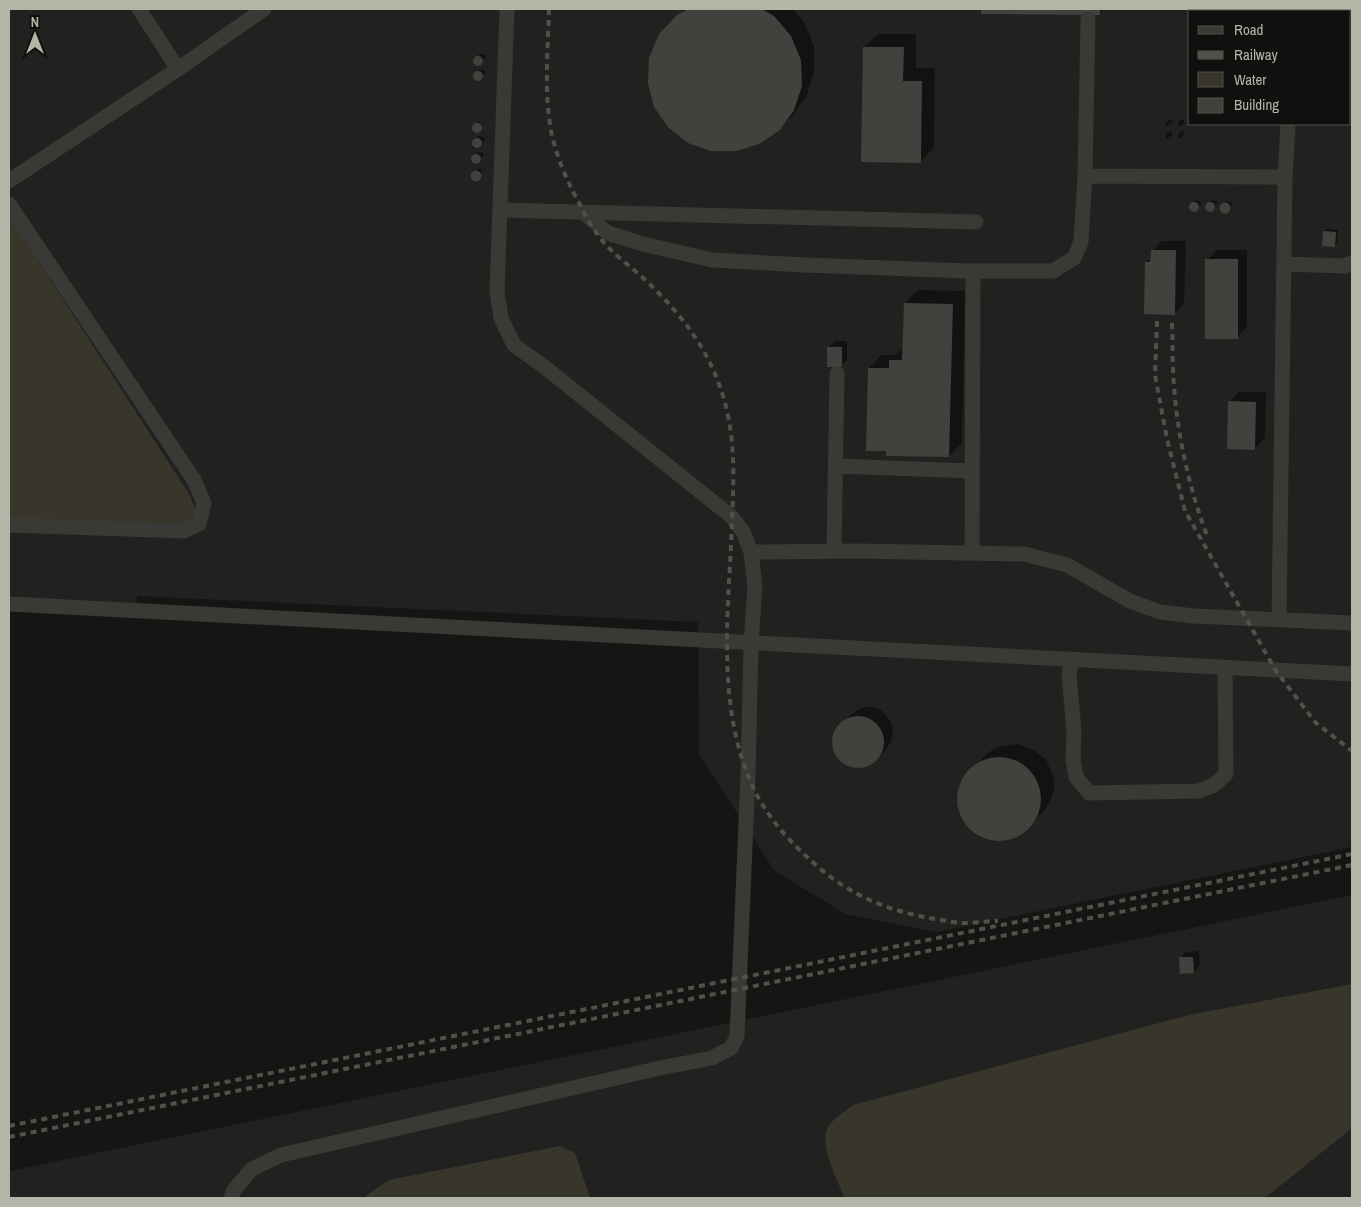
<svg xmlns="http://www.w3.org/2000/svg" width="1361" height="1207" font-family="'Archivo Narrow',sans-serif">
<rect width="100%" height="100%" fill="#151514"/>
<path fill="#212220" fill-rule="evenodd" d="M 9,9 L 1352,9 L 1352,847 L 936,932 L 845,914 L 774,870 L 699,754 L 698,622 L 137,596 L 136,615 L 9,611 ZM 1190,11 L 1350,11 L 1350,124 L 1190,124 Z
M 1352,895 L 1352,1198 L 9,1198 L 9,1171 Z"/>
<path fill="#38362b" d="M 9,216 L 189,494 L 196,510 L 190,522 L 172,525 L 9,519 Z
M 1352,984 L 1352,1128 L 1265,1198 L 845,1198 C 838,1181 815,1139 831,1123 C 837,1116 846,1111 853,1105 L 1189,1015 Z
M 560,1146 L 575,1153 L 590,1198 L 366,1198 L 367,1195 L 389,1180 Z"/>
<path fill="#0007" d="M 685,9 L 793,9 L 804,22 L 814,46 L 814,72 L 807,95 L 793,115 L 779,129 L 678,16 Z
M 983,9 L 1104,9 L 1099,14 L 982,12 Z
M 878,34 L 916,34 L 916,68 L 935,68 L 934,148 L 920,162 L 864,47 Z
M 480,54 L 485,54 L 486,57 L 479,64 L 475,63 L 475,58 Z
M 479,69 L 484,70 L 485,72 L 479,80 L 474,77 Z
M 1181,119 L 1184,120 L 1184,123 L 1178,127 L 1179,122 Z
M 1169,120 L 1172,120 L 1172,123 L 1166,127 L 1166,122 Z
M 479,121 L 480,131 L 478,132 L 474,131 L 474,126 Z
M 1169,131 L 1172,132 L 1172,135 L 1167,139 L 1165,138 L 1166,134 Z
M 1181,131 L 1184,132 L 1184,135 L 1179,139 L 1177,138 Z
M 479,136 L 484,137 L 485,140 L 478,147 L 473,144 Z
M 478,152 L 483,153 L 484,155 L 477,163 L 473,161 L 473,157 Z
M 478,169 L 482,169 L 479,178 L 477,179 L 472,176 Z
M 1195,200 L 1200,201 L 1201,204 L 1195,211 L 1190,208 Z
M 1212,200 L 1217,201 L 1218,203 L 1211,211 L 1207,209 L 1207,205 Z
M 1226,201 L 1231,202 L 1233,204 L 1226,212 L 1222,210 L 1221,206 Z
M 1327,229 L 1338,230 L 1337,243 L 1334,246 L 1324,232 Z
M 1162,241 L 1186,241 L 1184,303 L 1175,313 L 1146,263 L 1152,257 L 1152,251 Z
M 1217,250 L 1247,250 L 1247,327 L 1237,337 L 1207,260 Z
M 918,290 L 965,291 L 962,443 L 949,456 L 869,368 L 882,355 L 896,355 L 904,347 L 905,303 Z
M 835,341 L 847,341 L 847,360 L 841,366 L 828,348 Z
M 1239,392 L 1266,392 L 1265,438 L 1255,448 L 1229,402 Z
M 865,707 L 871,707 L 881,710 L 891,722 L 893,729 L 891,742 L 887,748 L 877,759 L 865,766 L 858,767 L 844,763 L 839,759 L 833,746 L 835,733 L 849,716 L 859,709 Z
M 1017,744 L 1034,750 L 1047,761 L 1054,780 L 1054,791 L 1050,802 L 1044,811 L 1021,833 L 1011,838 L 999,839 L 988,838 L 978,833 L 969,826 L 963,816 L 959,806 L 959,794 L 962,783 L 968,773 L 989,752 L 998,747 Z
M 1199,951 L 1200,965 L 1194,972 L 1180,958 L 1186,952 Z"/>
<path fill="#41423e" d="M 688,9 L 762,9 L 774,16 L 791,36 L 801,60 L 802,86 L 794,110 L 780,130 L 759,144 L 736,151 L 711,151 L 688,143 L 668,127 L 654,107 L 648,83 L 649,58 L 659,34 L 677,15 Z
M 981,9 L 1100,9 L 1100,15 L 981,14 Z
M 863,47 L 904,47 L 903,81 L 922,81 L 921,163 L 861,162 Z
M473 61a5 5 0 1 1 10 0a5 5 0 1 1-10 0Z
M473 76a5 5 0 1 1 10 0a5 5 0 1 1-10 0Z
M472 128a5 5 0 1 1 10 0a5 5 0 1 1-10 0Z
M472 143a5 5 0 1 1 10 0a5 5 0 1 1-10 0Z
M471 159a5 5 0 1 1 10 0a5 5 0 1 1-10 0Z
M470.5 176a5.5 5.5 0 1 1 11 0a5.5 5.5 0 1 1-11 0Z
M1189 207a5 5 0 1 1 10 0a5 5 0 1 1-10 0Z
M1205 207a5 5 0 1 1 10 0a5 5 0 1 1-10 0Z
M1219.5 208a5.5 5.5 0 1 1 11 0a5.5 5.5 0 1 1-11 0Z
M 1323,231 L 1336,232 L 1335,247 L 1322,246 Z
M 1151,250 L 1176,250 L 1175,315 L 1144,314 L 1145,262 L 1150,262 Z
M 1205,259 L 1238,259 L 1238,339 L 1205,339 Z
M 904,303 L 953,304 L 949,457 L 886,456 L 886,451 L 866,451 L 868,368 L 889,368 L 889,360 L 902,360 Z
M 827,347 L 842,347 L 842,367 L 827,367 Z
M 1228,401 L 1256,402 L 1255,450 L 1227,449 Z
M832 742a26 26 0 1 1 52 0a26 26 0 1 1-52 0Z
M957 799a42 42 0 1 1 84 0a42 42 0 1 1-84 0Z
M 1179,957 L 1193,957 L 1194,973 L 1180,974 Z"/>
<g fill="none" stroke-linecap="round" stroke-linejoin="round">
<path stroke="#393a35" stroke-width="15" d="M 139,9 L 178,69
M 1290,11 L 1290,9
M 1085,176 L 1285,177
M 9,181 L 178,69 L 264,9
M 9,204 L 194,480 L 204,503 L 199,524 L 184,531 L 9,525
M 500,210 L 976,222
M 584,213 L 608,233 L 643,244 L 712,260 L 804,265 L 968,271 L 1053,271 L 1074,258 L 1081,242 L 1085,176 L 1088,19
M 1284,264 L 1345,266 L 1352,263
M 836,466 L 972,471
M 834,551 L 837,374
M 751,552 L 858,551 L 1024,554 L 1067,565 L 1130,601 L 1160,612 L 1194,616 L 1352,623
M 972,553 L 973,271
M 9,604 L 1352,674
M 1279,620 L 1285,177 L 1288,124
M 1071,660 L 1069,675 L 1074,731 L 1073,760 L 1076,777 L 1089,793 L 1199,791 L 1214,785 L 1226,774 L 1225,668
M 231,1198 L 234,1190 L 252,1169 L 281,1155 L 660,1068 L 712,1058 L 731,1048 L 737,1036 L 748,775 L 751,644 L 755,586 L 751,552 L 743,532 L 732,517 L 542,365 L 514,345 L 501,318 L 497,291 L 507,9"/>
<path stroke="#50514a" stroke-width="4" stroke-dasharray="6 5" stroke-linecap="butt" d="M 549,9 C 548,52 543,97 553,140 C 559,162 568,183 579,203 C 587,219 598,238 611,250 C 620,259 631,267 641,276 C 675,307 705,343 720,387 C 736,432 734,475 732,522 C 729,609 715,705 753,787 C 767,818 792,844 817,866 C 853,897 889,911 935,919 C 944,920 954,923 964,923 C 975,923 986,921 998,921
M 1157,321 L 1155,375 L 1167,439 L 1185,511 L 1276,671 L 1316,723 L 1352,751
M 1172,323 C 1173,344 1172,364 1174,385 C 1177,434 1190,492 1208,538
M 9,1126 L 1352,854
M 9,1137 L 1352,865"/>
</g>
<rect width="1361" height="1207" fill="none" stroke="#b3b5a6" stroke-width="20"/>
<rect x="1188" y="10" width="162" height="115" fill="#10100f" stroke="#51524b"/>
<rect x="1198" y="26" width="25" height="8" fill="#393a35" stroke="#51524b"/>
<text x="1234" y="35" font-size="15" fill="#b3b5a6">Road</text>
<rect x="1198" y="51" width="25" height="8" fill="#50514a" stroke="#51524b"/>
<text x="1234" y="60" font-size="15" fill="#b3b5a6">Railway</text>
<rect x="1198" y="72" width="25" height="15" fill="#38362b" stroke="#51524b"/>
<text x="1234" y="85" font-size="15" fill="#b3b5a6">Water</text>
<rect x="1198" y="98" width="25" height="15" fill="#41423e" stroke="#51524b"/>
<text x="1234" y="110" font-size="15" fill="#b3b5a6">Building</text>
<g transform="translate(35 35)" stroke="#10100f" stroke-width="4" paint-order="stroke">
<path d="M0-4L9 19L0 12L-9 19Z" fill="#b3b5a6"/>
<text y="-8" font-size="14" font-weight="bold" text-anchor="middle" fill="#b3b5a6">N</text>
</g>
</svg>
